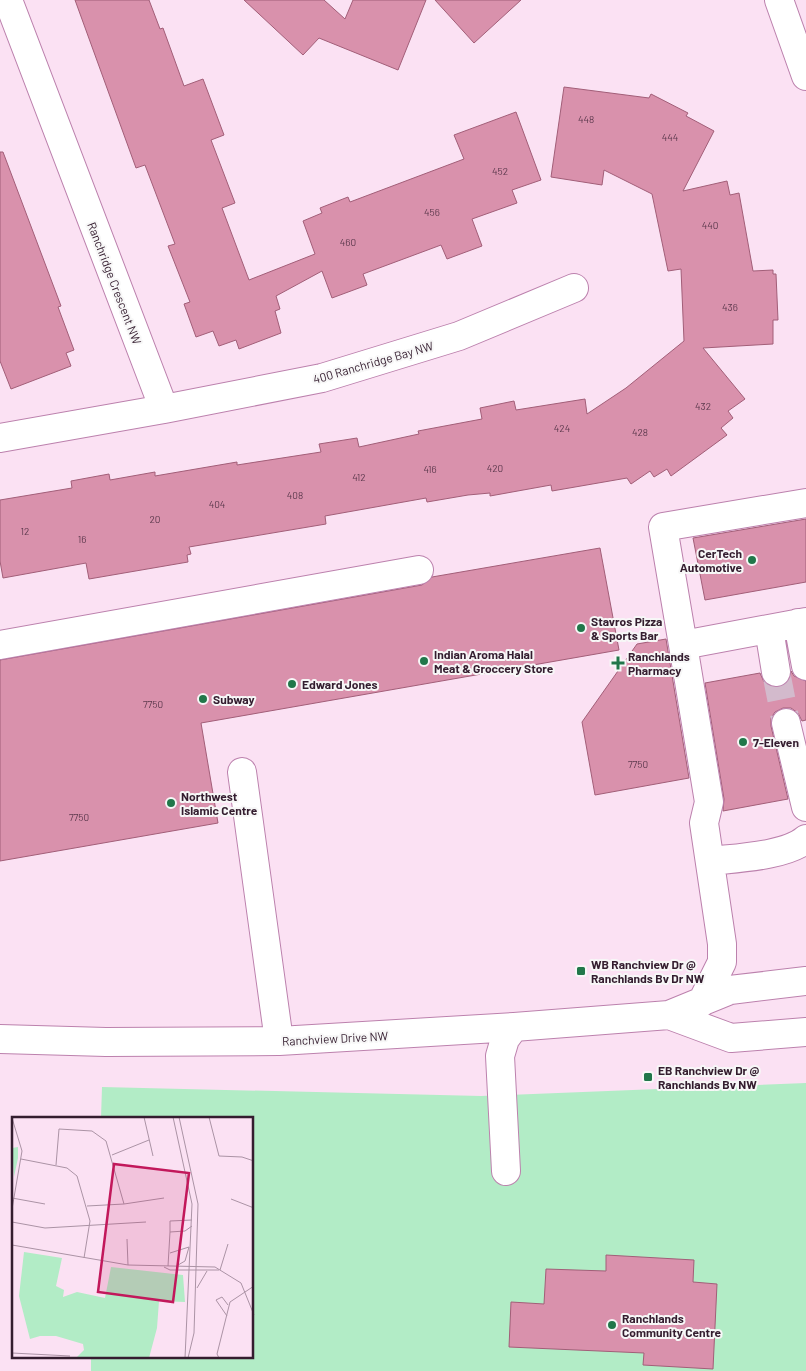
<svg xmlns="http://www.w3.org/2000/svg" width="806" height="1371" font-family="Barlow,sans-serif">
<rect width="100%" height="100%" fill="#fbe1f3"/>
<path fill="#b2ecc6" d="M 806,1083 L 806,1371 L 91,1371 L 91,1357 L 252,1357 L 252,1118 L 101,1118 L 102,1087 L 481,1096 Z"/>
<path fill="#d991ac" stroke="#a25e78" d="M 75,0 L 149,0 L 160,29 L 163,28 L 184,86 L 203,79 L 224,135 L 211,140 L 235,203 L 222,208 L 249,280 L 315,254 L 303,221 L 322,213 L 320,208 L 348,197 L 350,202 L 464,159 L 454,135 L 516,112 L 541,180 L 512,190 L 517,203 L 472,219 L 482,246 L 447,259 L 441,245 L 363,274 L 367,285 L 332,298 L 322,271 L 276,296 L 280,309 L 275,311 L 281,333 L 239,349 L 236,340 L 219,346 L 213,331 L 196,337 L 184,304 L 190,302 L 168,246 L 175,244 L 145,165 L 136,168 Z
M 244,0 L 324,0 L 345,19 L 353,0 L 426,0 L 398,70 L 319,38 L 303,55 Z
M 435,0 L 521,0 L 474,43 Z
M 564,87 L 649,98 L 651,94 L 688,113 L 686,116 L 714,131 L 683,191 L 727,181 L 730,195 L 739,193 L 753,271 L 773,270 L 773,274 L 776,274 L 778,320 L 773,320 L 773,344 L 703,348 L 745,399 L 728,411 L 733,418 L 721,428 L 727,435 L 671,476 L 667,469 L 654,477 L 650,471 L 631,484 L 627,478 L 552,491 L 551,485 L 490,496 L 490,493 L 468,495 L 427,502 L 426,498 L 325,516 L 326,524 L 189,547 L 191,554 L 187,555 L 188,562 L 89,579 L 86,563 L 3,578 L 0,561 L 0,500 L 72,488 L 71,481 L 109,474 L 110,480 L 155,472 L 155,476 L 237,462 L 237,465 L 321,452 L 319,444 L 357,438 L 359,447 L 419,434 L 418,431 L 482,419 L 480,408 L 514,401 L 516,410 L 585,399 L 587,414 L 626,388 L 684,341 L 681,269 L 668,271 L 652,194 L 604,170 L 602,185 L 551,177 Z
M 0,152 L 3,152 L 61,306 L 58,307 L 74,350 L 66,353 L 71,366 L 11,389 L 0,361 Z
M 806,519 L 806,582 L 705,600 L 693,538 Z
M 600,548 L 619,650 L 201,723 L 218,823 L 0,861 L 0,660 L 422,585 L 432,577 Z
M 666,639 L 689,778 L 595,795 L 582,722 L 637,644 Z
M 791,671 L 794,676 L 806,681 L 806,720 L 802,721 L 798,713 L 791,708 L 783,708 L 775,712 L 771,718 L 771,726 L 788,799 L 723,811 L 724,799 L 705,683 L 760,673 L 764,682 L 771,687 L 778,687 L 786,684 L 790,678 Z
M 606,1255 L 694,1260 L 693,1282 L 717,1284 L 713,1369 L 643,1365 L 644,1353 L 509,1347 L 511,1302 L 544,1304 L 546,1269 L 606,1271 Z"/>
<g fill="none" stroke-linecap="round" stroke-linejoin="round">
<path stroke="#d3bacc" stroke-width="28" stroke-dasharray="28 14" stroke-linecap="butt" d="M 776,672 L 786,723"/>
<g stroke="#bc81ad" stroke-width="30">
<path id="minor" d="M 779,0 L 806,76
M 164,409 L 322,378 L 459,336 L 574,288
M 0,438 L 164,409 L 8,0
M 806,503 L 663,527 L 683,645 L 806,622
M 798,623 L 806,666
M 769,629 L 776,672
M 0,645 L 419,570
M 683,645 L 709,802 L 704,823 L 722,944 L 722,962 L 702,1002
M 786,723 L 806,807
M 242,772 L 279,1041
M 711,861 C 736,858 787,856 806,839
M 669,1015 L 731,1038 L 806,1032
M 0,1039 L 106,1042 L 279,1041 L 514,1027 L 669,1015 L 730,990 L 806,981
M 506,1171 L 500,1056 L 505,1039 L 514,1027"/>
</g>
<use href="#minor" stroke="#fff" stroke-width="28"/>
</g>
<g fill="#21774a" stroke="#f7f7f7" stroke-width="2">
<circle cx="752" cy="560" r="5"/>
<circle cx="581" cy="628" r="5"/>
<circle cx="424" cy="661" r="5"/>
<path d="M615.5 655.5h5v5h5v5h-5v5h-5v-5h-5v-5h5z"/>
<circle cx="292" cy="684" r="5"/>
<circle cx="203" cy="699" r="5"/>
<circle cx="743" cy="742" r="5"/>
<circle cx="171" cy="803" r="5"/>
<rect x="576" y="966" width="10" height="10" rx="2.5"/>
<rect x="643" y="1072" width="10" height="10" rx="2.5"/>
<circle cx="612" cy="1325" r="5"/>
</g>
<g text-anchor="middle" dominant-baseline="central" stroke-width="4" stroke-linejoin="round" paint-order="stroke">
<g font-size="10" fill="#5d3a4e">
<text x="586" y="119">448</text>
<text x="670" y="137">444</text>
<text x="500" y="171">452</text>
<text x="432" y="212">456</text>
<text x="710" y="225">440</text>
<text x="348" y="242">460</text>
<text x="730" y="307">436</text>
<text x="703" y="406">432</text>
<text x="562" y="428">424</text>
<text x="640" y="432">428</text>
<text x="495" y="468">420</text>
<text x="430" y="469">416</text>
<text x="359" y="477">412</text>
<text x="295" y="495">408</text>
<text x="217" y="504">404</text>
<text x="155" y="519">20</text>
<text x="25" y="531">12</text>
<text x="82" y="539">16</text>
<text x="153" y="704">7750</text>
<text x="638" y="764">7750</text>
<text x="79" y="817">7750</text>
</g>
<g font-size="12" fill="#341d2f" stroke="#f7f7f7">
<text transform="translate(115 283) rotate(69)">Ranchridge Crescent NW</text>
<text transform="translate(373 362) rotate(-16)">400 Ranchridge Bay NW</text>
<text transform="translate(335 1038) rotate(-3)">Ranchview Drive NW</text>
</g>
<g font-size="12" font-weight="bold" fill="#341d2f" stroke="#f7f7f7" text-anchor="start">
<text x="742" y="553" text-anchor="end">CerTech<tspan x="742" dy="14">Automotive</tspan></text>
<text x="591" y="621">Stavros Pizza<tspan x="591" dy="14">&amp; Sports Bar</tspan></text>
<text x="434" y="654">Indian Aroma Halal<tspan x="434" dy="14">Meat &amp; Groccery Store</tspan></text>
<text x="628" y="656">Ranchlands<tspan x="628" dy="14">Pharmacy</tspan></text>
<text x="302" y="684">Edward Jones</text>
<text x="213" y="699">Subway</text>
<text x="753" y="742">7-Eleven</text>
<text x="181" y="796">Northwest<tspan x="181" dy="14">Islamic Centre</tspan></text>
<text x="591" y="964">WB Ranchview Dr @<tspan x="591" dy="14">Ranchlands Bv Dr NW</tspan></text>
<text x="658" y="1070">EB Ranchview Dr @<tspan x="658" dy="14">Ranchlands Bv NW</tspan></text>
<text x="622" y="1318">Ranchlands<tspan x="622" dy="14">Community Centre</tspan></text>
</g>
</g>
<g transform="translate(12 1117)">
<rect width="241" height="241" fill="#fbe1f3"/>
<path d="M 6,30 L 6,41 L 2,60 L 0,31 ZM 12,135 L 50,141 L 44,169 L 52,173 L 51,180 L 65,175 L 93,181 L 99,150 L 171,158 L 173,185 L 147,184 L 145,211 L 137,241 L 64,241 L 72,233 L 71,227 L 44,219 L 28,219 L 18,222 L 7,179 Z" fill="#b2ecc6"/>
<path fill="none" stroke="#ab93a5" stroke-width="1" d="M 132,0 L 141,39M 161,0 L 180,87 L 173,241M 167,0 L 186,87 L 182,216 L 176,241M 197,0 L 207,39 L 230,40 L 242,44M 0,1 L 10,34 L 0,92M 100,38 L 137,23M 9,42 L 55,51 L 65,59 L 78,104 L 72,141M 44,48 L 47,12 L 80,14 L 94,24 L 112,87 L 75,89M 0,81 L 33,87M 219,82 L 242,91M 112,87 L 152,81M 0,105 L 33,111 L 134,105M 180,109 L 173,114 L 158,115 L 158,104 L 180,103M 115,122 L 116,148M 0,128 L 116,148 L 203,150 L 229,166 L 242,198M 158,136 L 177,130M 166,148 L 173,144 L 177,130M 156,149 L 158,115M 152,150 L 158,153 L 207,153M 208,153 L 216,127M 185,171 L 195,154M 215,199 L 204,183 L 210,180 L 216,188M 0,236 L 58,239M 207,241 L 205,237 L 218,185 L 242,169"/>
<path fill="#c2185b" fill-opacity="0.15" stroke="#c2185b" stroke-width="2.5" d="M 102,47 L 177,56 L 161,185 L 86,175 Z"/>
<rect width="241" height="241" fill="none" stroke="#341d2f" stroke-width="2.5"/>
</g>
</svg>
